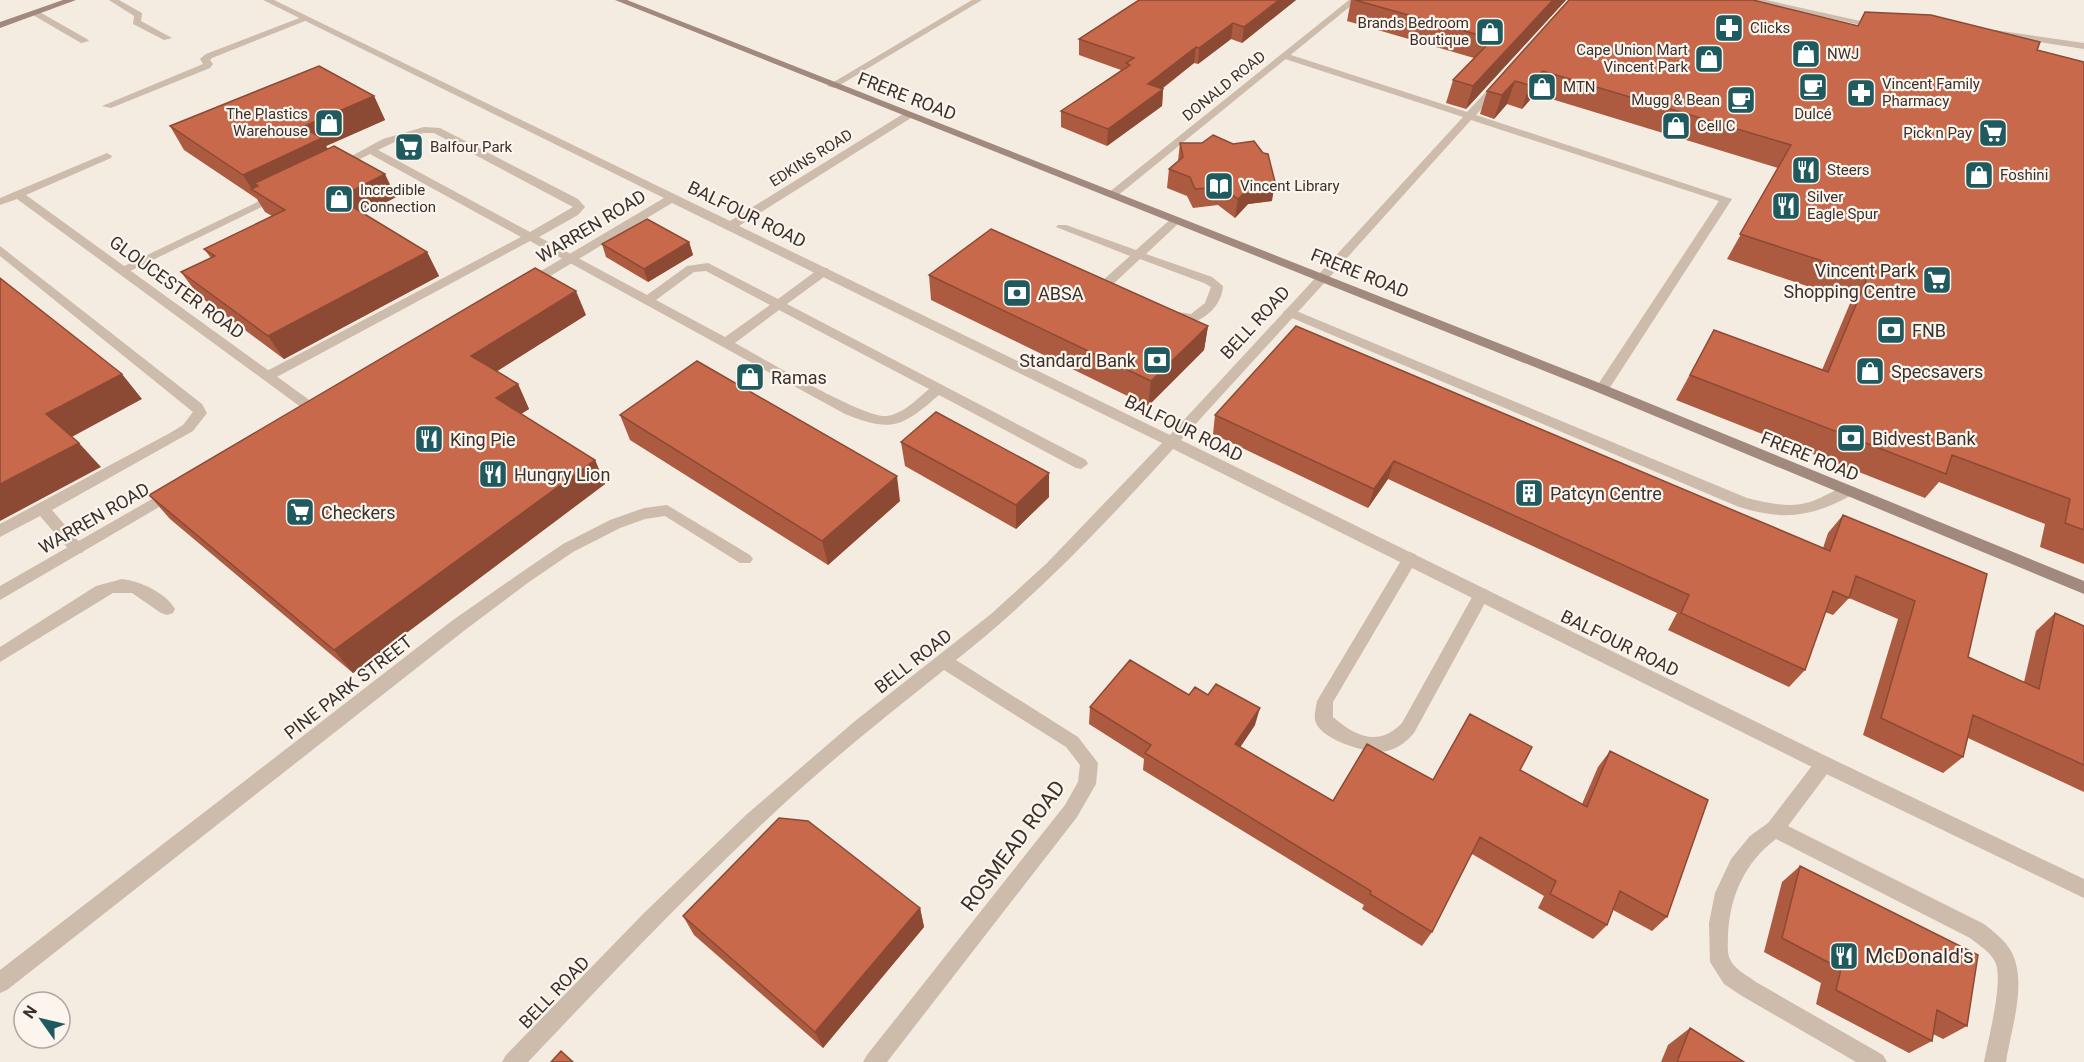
<svg xmlns="http://www.w3.org/2000/svg" width="2084" height="1062" font-family="Roboto,sans-serif">
<rect width="100%" height="100%" fill="#f4ebe1"/>
<g fill="none" stroke-linecap="round" stroke-linejoin="round">
<path fill="#cdbbac" fill-rule="evenodd" d="M 109,0 L 119,0 L 142,13 L 141,21 L 172,38 L 164,40 L 133,24 L 134,16 Z
M 36,10 L 87,39 L 89,41 L 81,43 L 33,15 L 33,11 Z
M 302,17 L 310,19 L 212,58 L 210,60 L 213,64 L 210,68 L 111,108 L 102,106 L 203,64 L 200,59 L 206,54 Z
M 1282,54 L 1288,54 L 1467,112 L 1495,82 L 1501,82 L 1501,86 L 1476,115 L 1732,199 L 1607,392 L 1597,392 L 1595,389 L 1597,386 L 1719,201 L 1471,120 L 1327,280 L 1319,280 L 1319,274 L 1463,117 L 1282,58 Z
M 424,127 L 440,128 L 578,199 L 585,207 L 578,215 L 539,237 L 647,295 L 687,266 L 708,263 L 778,299 L 820,268 L 828,268 L 828,274 L 787,304 L 1086,460 L 1088,464 L 1081,469 L 1076,468 L 939,395 C 902,427 892,433 845,414 L 530,241 L 273,379 L 263,379 L 261,376 L 263,373 L 521,237 L 370,154 L 342,168 L 334,168 L 333,166 L 383,139 ZM 424,133 L 434,133 L 573,207 L 530,232 L 378,150 L 403,138 ZM 706,271 L 770,305 L 725,337 L 656,300 L 694,272 ZM 779,310 L 929,389 C 917,399 903,414 887,416 C 864,419 761,357 735,343 Z
M 276,193 L 282,196 L 280,198 L 126,273 L 122,274 L 116,270 Z
M 1176,217 L 1180,218 L 1180,222 L 1146,254 L 1212,277 L 1223,286 C 1222,312 1187,336 1166,315 L 1172,311 L 1191,314 L 1205,303 L 1211,287 L 1204,283 L 1140,259 L 1110,287 L 1102,287 L 1102,281 L 1130,256 L 1056,227 L 1058,225 L 1066,225 L 1136,250 L 1172,218 Z
M 0,246 L 202,404 L 207,413 L 193,431 L 52,510 L 82,545 L 85,549 L 82,553 L 72,553 L 40,516 L 0,537 L 0,524 L 170,433 L 183,425 L 193,412 L 0,256 Z
M 1289,308 L 1747,498 C 1768,503 1791,509 1813,501 C 1824,497 1835,489 1847,486 L 1854,491 L 1852,495 C 1811,517 1784,521 1739,507 L 1285,315 L 1283,312 Z
M 667,505 L 750,555 L 753,559 L 750,563 L 740,563 L 665,516 L 645,519 L 620,528 L 573,552 L 529,582 L 465,630 L 7,990 L 0,993 L 0,970 L 453,620 L 519,574 L 563,544 L 610,520 L 644,508 Z
M 1410,552 L 1415,554 L 1418,558 L 1333,702 L 1333,717 C 1356,737 1379,747 1402,723 L 1476,590 L 1482,588 L 1488,590 L 1490,594 L 1414,733 C 1406,742 1399,748 1387,751 C 1370,755 1319,740 1315,720 C 1314,715 1316,707 1317,701 L 1405,554 Z
M 122,579 C 140,581 166,593 175,609 L 173,613 L 167,615 L 161,613 L 132,593 L 113,593 L 0,662 L 0,647 L 96,586 Z
M 1824,756 L 1830,758 L 1833,764 L 1830,770 L 1788,826 L 1984,924 C 1994,932 2005,940 2011,951 C 2028,982 2011,1029 2006,1062 L 1984,1062 C 1988,1040 2003,984 1996,964 C 1992,953 1979,945 1970,938 L 1776,839 C 1745,862 1730,896 1728,934 C 1728,941 1727,950 1729,957 C 1733,969 1747,975 1756,982 L 1883,1055 L 1887,1062 L 1856,1062 L 1742,996 L 1724,984 L 1710,962 L 1709,923 L 1715,893 L 1731,859 L 1750,836 L 1768,823 L 1818,758 Z"/>
<path fill="#cdbbac" fill-rule="evenodd" d="M 263,0 L 274,0 L 730,221 L 903,114 L 911,114 L 911,118 L 739,226 L 1170,435 L 1319,274 L 1327,274 L 1327,280 L 1181,440 L 1830,758 L 2084,879 L 2084,898 L 1818,770 L 1173,449 C 1105,524 1036,597 956,660 L 1078,737 L 1098,763 L 1096,784 L 1077,817 L 887,1062 L 863,1062 L 867,1055 L 1065,805 L 1078,782 L 1080,765 L 1066,747 L 944,670 C 880,721 816,772 757,829 C 678,904 603,983 528,1062 L 502,1062 L 506,1055 L 645,912 L 746,815 L 855,721 L 991,614 L 1047,563 L 1162,443 L 672,203 L 532,287 L 524,287 L 524,281 L 664,198 Z
M 972,0 L 982,0 L 835,88 L 827,86 Z
M 1349,0 L 1358,0 L 1116,197 L 1108,197 L 1108,193 Z
M 1749,0 L 1766,0 L 1883,26 L 1878,29 Z
M 1995,30 L 2084,43 L 2084,49 L 1992,35 L 1992,31 Z
M 107,153 L 112,156 L 111,158 L 26,195 L 319,407 L 321,410 L 319,413 L 309,413 L 17,199 L 0,205 L 0,198 Z
M 173,487 L 180,492 L 178,496 L 0,600 L 0,586 Z"/>
<path fill="#a18a7d" fill-rule="evenodd" d="M 63,0 L 76,0 L 0,28 L 0,22 Z
M 615,0 L 627,0 L 1607,386 L 2084,581 L 2084,594 L 1597,392 Z"/>
</g>
<path fill="#ac5a40" d="M 1296,0 L 1242,43 L 1231,39 L 1198,64 L 1194,63 L 1162,89 L 1163,89 L 1162,106 L 1107,146 L 1061,127 L 1061,111 L 1121,70 L 1079,55 L 1079,39 Z
M 1351,0 L 1566,0 L 1466,109 L 1446,103 L 1453,80 L 1474,58 L 1347,21 Z
M 1569,0 L 1857,26 L 2037,50 L 2084,62 L 2084,564 L 2040,547 L 2045,524 L 1939,482 L 1925,498 L 1676,400 L 1714,330 L 1822,370 L 1851,301 L 1727,259 L 1778,168 L 1535,94 L 1522,109 L 1507,104 L 1494,119 L 1480,114 L 1487,91 Z
M 374,96 L 385,120 L 326,146 L 328,149 L 396,197 L 364,214 L 427,252 L 439,276 L 284,359 L 198,295 L 181,272 L 211,258 L 204,249 L 272,216 L 265,212 L 257,199 L 184,150 L 170,126 Z
M 1180,143 L 1272,201 L 1248,204 L 1235,218 L 1218,205 L 1193,208 L 1187,196 L 1167,188 L 1169,169 L 1178,161 Z
M 689,242 L 693,255 L 648,282 L 606,257 L 602,244 Z
M 929,275 L 1208,326 L 1204,350 L 1148,406 L 931,300 Z
M 586,315 L 497,371 L 518,384 L 529,409 L 521,414 L 595,460 L 605,484 L 353,673 L 170,519 L 149,495 Z
M 620,415 L 900,501 L 828,565 L 630,440 Z
M 1215,415 L 1823,548 L 1828,533 L 1843,515 L 1968,657 L 2024,682 L 2036,631 L 2055,613 L 2084,626 L 2084,792 L 1968,738 L 1963,757 L 1943,773 L 1863,735 L 1898,619 L 1849,598 L 1833,615 L 1825,612 L 1805,670 L 1789,687 L 1668,630 L 1677,613 L 1388,479 L 1368,508 L 1213,434 Z
M 901,442 L 1049,473 L 1049,497 L 1016,529 L 905,466 Z
M 1189,695 L 1255,725 L 1240,747 L 1333,801 L 1433,780 L 1520,770 L 1582,804 L 1598,767 L 1610,751 L 1667,917 L 1652,931 L 1613,910 L 1607,925 L 1593,939 L 1538,908 L 1544,896 L 1472,854 L 1432,932 L 1422,946 L 1362,909 L 1364,905 L 1143,770 L 1144,759 L 1089,724 L 1090,707 Z
M 1800,866 L 1967,1026 L 1943,1039 L 1933,1034 L 1932,1041 L 1909,1053 L 1816,1004 L 1821,983 L 1764,952 L 1782,882 Z
M 920,908 L 924,927 L 823,1048 L 694,935 L 683,916 Z
M 1690,1028 L 1744,1062 L 1661,1062 L 1668,1045 Z"/>
<path fill="#8c4a34" d="M 1279,0 L 1296,0 L 1242,43 L 1244,27 Z
M 1553,0 L 1566,0 L 1466,109 L 1473,86 Z
M 1233,23 L 1231,39 L 1198,64 L 1199,48 Z
M 1196,47 L 1194,63 L 1147,100 L 1148,84 Z
M 1543,71 L 1535,94 L 1522,109 L 1529,85 Z
M 1515,81 L 1507,104 L 1494,119 L 1502,95 Z
M 1163,89 L 1162,106 L 1107,146 L 1108,129 Z
M 374,96 L 385,120 L 326,146 L 334,162 L 258,186 L 255,183 L 262,196 L 252,189 L 243,175 L 302,127 Z
M 385,174 L 396,197 L 351,221 L 338,198 Z
M 1275,182 L 1272,201 L 1248,204 L 1235,218 L 1238,199 L 1251,186 Z
M 689,242 L 693,255 L 648,282 L 644,269 Z
M 427,252 L 439,276 L 284,359 L 268,336 Z
M 576,291 L 586,315 L 483,380 L 471,356 Z
M 1208,326 L 1204,350 L 1148,406 L 1151,381 Z
M 122,374 L 142,399 L 68,439 L 46,414 Z
M 518,384 L 529,409 L 508,422 L 496,398 Z
M 79,443 L 101,467 L 0,521 L 0,484 Z
M 595,460 L 605,484 L 353,673 L 334,650 Z
M 1394,461 L 1388,479 L 1368,508 L 1374,489 Z
M 1049,473 L 1049,497 L 1016,529 L 1016,505 Z
M 897,476 L 900,501 L 828,565 L 822,541 Z
M 1260,708 L 1255,725 L 1231,761 L 1235,744 Z
M 920,908 L 924,927 L 823,1048 L 815,1032 Z"/>
<path fill="#c8694b" stroke="#8c4a34" stroke-width="1.5" d="M 1139,0 L 1279,0 L 1244,27 L 1233,23 L 1199,48 L 1196,47 L 1148,84 L 1163,89 L 1108,129 L 1061,111 L 1130,65 L 1126,63 L 1134,58 L 1079,39 Z
M 1355,0 L 1553,0 L 1473,86 L 1453,80 L 1493,39 Z
M 1569,0 L 1753,0 L 1858,26 L 1865,12 L 1931,15 L 2040,42 L 2037,50 L 2084,62 L 2084,530 L 2065,523 L 2070,499 L 1952,455 L 1946,474 L 1690,375 L 1714,330 L 1828,372 L 1868,276 L 1740,234 L 1791,145 L 1543,71 L 1529,85 L 1515,81 L 1502,95 L 1487,91 Z
M 319,66 L 374,96 L 302,127 L 322,138 L 243,175 L 170,126 Z
M 1213,135 L 1233,144 L 1254,141 L 1263,153 L 1268,154 L 1275,182 L 1251,186 L 1238,199 L 1221,187 L 1195,189 L 1190,177 L 1169,169 L 1183,157 L 1180,143 L 1202,143 Z
M 334,146 L 385,174 L 338,198 L 427,252 L 268,336 L 181,272 L 215,256 L 204,249 L 285,210 L 251,189 L 258,186 L 255,183 Z
M 647,219 L 689,242 L 644,269 L 602,244 Z
M 991,229 L 1208,326 L 1151,381 L 929,275 Z
M 535,268 L 576,291 L 471,356 L 518,384 L 496,398 L 595,460 L 334,650 L 149,495 Z
M 0,278 L 122,374 L 46,414 L 79,443 L 0,484 Z
M 1296,326 L 1830,551 L 1843,515 L 1987,574 L 1968,657 L 2039,689 L 2055,613 L 2084,626 L 2084,765 L 1973,715 L 1963,757 L 1881,718 L 1915,601 L 1856,576 L 1849,598 L 1833,591 L 1805,670 L 1681,613 L 1689,595 L 1394,461 L 1374,489 L 1215,415 Z
M 697,361 L 897,476 L 822,541 L 620,415 Z
M 936,412 L 1049,473 L 1016,505 L 901,442 Z
M 1130,660 L 1189,695 L 1195,687 L 1208,695 L 1216,684 L 1260,708 L 1235,744 L 1333,801 L 1367,744 L 1433,780 L 1470,714 L 1532,747 L 1520,770 L 1587,807 L 1610,751 L 1708,800 L 1667,917 L 1620,891 L 1607,925 L 1550,894 L 1556,881 L 1480,837 L 1432,932 L 1370,894 L 1371,891 L 1145,753 L 1151,745 L 1090,707 Z
M 779,818 L 808,821 L 920,908 L 815,1032 L 683,916 Z
M 1800,866 L 1978,955 L 1967,1026 L 1937,1010 L 1932,1041 L 1836,990 L 1841,969 L 1782,938 Z
M 1690,1028 L 1744,1062 L 1677,1062 Z
M 561,1051 L 573,1062 L 551,1062 Z"/>
<defs>
<g id="pharmacy-square" transform="scale(1.5)"><rect x="-9" y="-9" width="18" height="18" rx="4" fill="#1f5a5e" stroke="#fbf5ee"/><path d="M-2-6h4v4h4v4h-4v4h-4v-4h-4v-4h4Z" fill="#fff"/></g>
<g id="shop-square" transform="scale(1.5)"><rect x="-9" y="-9" width="18" height="18" rx="4" fill="#1f5a5e" stroke="#fbf5ee"/><path d="M-5-2.5h2.3a2.7 3.5 0 0 1 5.4 0H5L5.5 6h-11ZM-1.5-2.5h3a1.5 2.3 0 0 0-3 0Z" fill="#fff"/></g>
<g id="cafe-square" transform="scale(1.5)"><rect x="-9" y="-9" width="18" height="18" rx="4" fill="#1f5a5e" stroke="#fbf5ee"/><path d="M-5.5-4.5H6V0H3Q3 3.5 0 3.5H-2.5Q-5.5 3.5-5.5 0ZM3-3.2v2h1.7v-2ZM-6 4.5H4V6H-6Z" fill="#fff"/></g>
<g id="supermarket-square" transform="scale(1.5)"><rect x="-9" y="-9" width="18" height="18" rx="4" fill="#1f5a5e" stroke="#fbf5ee"/><path d="M-6-5.5h2.5l.6 2H6L4.5 2H-2.5L-4.4-4H-6ZM-1.5 3.2a1.3 1.3 0 1 0 .1 0ZM3 3.2a1.3 1.3 0 1 0 .1 0Z" fill="#fff"/></g>
<g id="restaurant-square" transform="scale(1.5)"><rect x="-9" y="-9" width="18" height="18" rx="4" fill="#1f5a5e" stroke="#fbf5ee"/><path d="M-5-6h1v4h1v-4h1v4h1v-4h1v5L-1.5 .5V6h-2V.5L-5-1ZM5-6V6H3V1.5H1.5Q1.5-4 5-6Z" fill="#fff"/></g>
<g id="library-square" transform="scale(1.5)"><rect x="-9" y="-9" width="18" height="18" rx="4" fill="#1f5a5e" stroke="#fbf5ee"/><path d="M-6-4Q-3-5.5-.7-3.5V5Q-3 3-6 4ZM6-4Q3-5.5 .7-3.5V5Q3 3 6 4Z" fill="#fff"/></g>
<g id="bank-square" transform="scale(1.5)"><rect x="-9" y="-9" width="18" height="18" rx="4" fill="#1f5a5e" stroke="#fbf5ee"/><path d="M-6-4H6V4H-6ZM0-2.3a2.3 2.3 0 1 0 0 4.6a2.3 2.3 0 1 0 0-4.6Z" fill="#fff"/></g>
<g id="building-square" transform="scale(1.5)"><rect x="-9" y="-9" width="18" height="18" rx="4" fill="#1f5a5e" stroke="#fbf5ee"/><path d="M-4-6H4V6H1V3H-1V6H-4ZM-2.5-4.3h1.7v1.8h-1.7ZM.8-4.3h1.7v1.8H.8ZM-2.5-1h1.7V.8h-1.7ZM.8-1h1.7V.8H.8Z" fill="#fff"/></g>
</defs>
<g fill-rule="evenodd">
<use href="#pharmacy-square" x="1729" y="28"/>
<use href="#shop-square" x="1490" y="32"/>
<use href="#shop-square" x="1806" y="54"/>
<use href="#shop-square" x="1709" y="59"/>
<use href="#shop-square" x="1542" y="87"/>
<use href="#cafe-square" x="1813" y="87"/>
<use href="#pharmacy-square" x="1861" y="93"/>
<use href="#cafe-square" x="1741" y="100"/>
<use href="#shop-square" x="329" y="123"/>
<use href="#shop-square" x="1676" y="126"/>
<use href="#supermarket-square" x="1993" y="133"/>
<use href="#supermarket-square" x="409" y="147"/>
<use href="#restaurant-square" x="1806" y="170"/>
<use href="#shop-square" x="1979" y="175"/>
<use href="#library-square" x="1219" y="186"/>
<use href="#shop-square" x="339" y="199"/>
<use href="#restaurant-square" x="1786" y="206"/>
<use href="#supermarket-square" x="1937" y="280"/>
<use href="#bank-square" x="1017" y="293"/>
<use href="#bank-square" x="1891" y="330"/>
<use href="#bank-square" x="1157" y="360"/>
<use href="#shop-square" x="1870" y="371"/>
<use href="#shop-square" x="750" y="377"/>
<use href="#bank-square" x="1851" y="438"/>
<use href="#restaurant-square" x="429" y="439"/>
<use href="#restaurant-square" x="493" y="474"/>
<use href="#building-square" x="1529" y="493"/>
<use href="#supermarket-square" x="300" y="512"/>
<use href="#restaurant-square" x="1844" y="956"/>
</g>
<g text-anchor="middle" dominant-baseline="central" stroke-width="4.5" stroke-linejoin="round" paint-order="stroke">
<g font-size="15" fill="#3b302b" stroke="#fbf5ee" text-anchor="start">
<text x="1469" y="23" text-anchor="end">Brands Bedroom<tspan x="1469" dy="17">Boutique</tspan></text>
<text x="1750" y="28">Clicks</text>
<text x="1688" y="50" text-anchor="end">Cape Union Mart<tspan x="1688" dy="17">Vincent Park</tspan></text>
<text x="1827" y="54">NWJ</text>
<text x="1882" y="84">Vincent Family<tspan x="1882" dy="17">Pharmacy</tspan></text>
<text x="1563" y="87">MTN</text>
<text x="1720" y="100" text-anchor="end">Mugg &amp; Bean</text>
<text x="308" y="114" text-anchor="end">The Plastics<tspan x="308" dy="17">Warehouse</tspan></text>
<text x="1813" y="114" text-anchor="middle">Dulcé</text>
<text x="1697" y="126">Cell C</text>
<text x="1972" y="133" text-anchor="end">Pick n Pay</text>
<text x="430" y="147">Balfour Park</text>
<text x="1827" y="170">Steers</text>
<text x="2000" y="175">Foshini</text>
<text x="1240" y="186">Vincent Library</text>
<text x="360" y="190">Incredible<tspan x="360" dy="17">Connection</tspan></text>
<text x="1807" y="197">Silver<tspan x="1807" dy="17">Eagle Spur</tspan></text>
</g>
<g font-size="15" fill="#3b302b" stroke="#fbf5ee">
<text transform="translate(1224 86) rotate(-39)">DONALD ROAD</text>
<text transform="translate(811 158) rotate(-32)">EDKINS ROAD</text>
</g>
<g font-size="18" fill="#3b302b" stroke="#fbf5ee">
<text transform="translate(907 96) rotate(21)">FRERE ROAD</text>
<text transform="translate(747 214) rotate(26)">BALFOUR ROAD</text>
<text transform="translate(591 226) rotate(-31)">WARREN ROAD</text>
<text transform="translate(1360 273) rotate(22)">FRERE ROAD</text>
<text transform="translate(177 287) rotate(36)">GLOUCESTER ROAD</text>
<text transform="translate(1255 322) rotate(-47)">BELL ROAD</text>
<text transform="translate(1184 428) rotate(26)">BALFOUR ROAD</text>
<text transform="translate(1810 456) rotate(22)">FRERE ROAD</text>
<text transform="translate(94 518) rotate(-30)">WARREN ROAD</text>
<text transform="translate(1620 643) rotate(26)">BALFOUR ROAD</text>
<text transform="translate(913 661) rotate(-38)">BELL ROAD</text>
<text transform="translate(348 687) rotate(-38)">PINE PARK STREET</text>
<text transform="translate(554 992) rotate(-46)">BELL ROAD</text>
</g>
<g font-size="18" fill="#3b302b" stroke="#fbf5ee" text-anchor="start">
<text x="1916" y="270" text-anchor="end">Vincent Park<tspan x="1916" dy="21">Shopping Centre</tspan></text>
<text x="1038" y="293">ABSA</text>
<text x="1912" y="330">FNB</text>
<text x="1136" y="360" text-anchor="end">Standard Bank</text>
<text x="1891" y="371">Specsavers</text>
<text x="771" y="377">Ramas</text>
<text x="1872" y="438">Bidvest Bank</text>
<text x="450" y="439">King Pie</text>
<text x="514" y="474">Hungry Lion</text>
<text x="1550" y="493">Patcyn Centre</text>
<text x="321" y="512">Checkers</text>
</g>
<g font-size="21" fill="#3b302b" stroke="#fbf5ee">
<text transform="translate(1013 846) rotate(-53)">ROSMEAD ROAD</text>
</g>
<g font-size="21" fill="#3b302b" stroke="#fbf5ee" text-anchor="start">
<text x="1865" y="956">McDonald's</text>
</g>
</g>
<g transform="translate(42 1020) rotate(304)"><circle r="28" fill="#fbf5ee" stroke="#aea6a0" stroke-width="1.5"/>
<path d="M0-4.5L10 22L0 15L-10 22Z" fill="#1f5a5e"/>
<text y="-9" font-size="16" font-weight="bold" text-anchor="middle" fill="#3b302b">N</text>
</g>
</svg>
